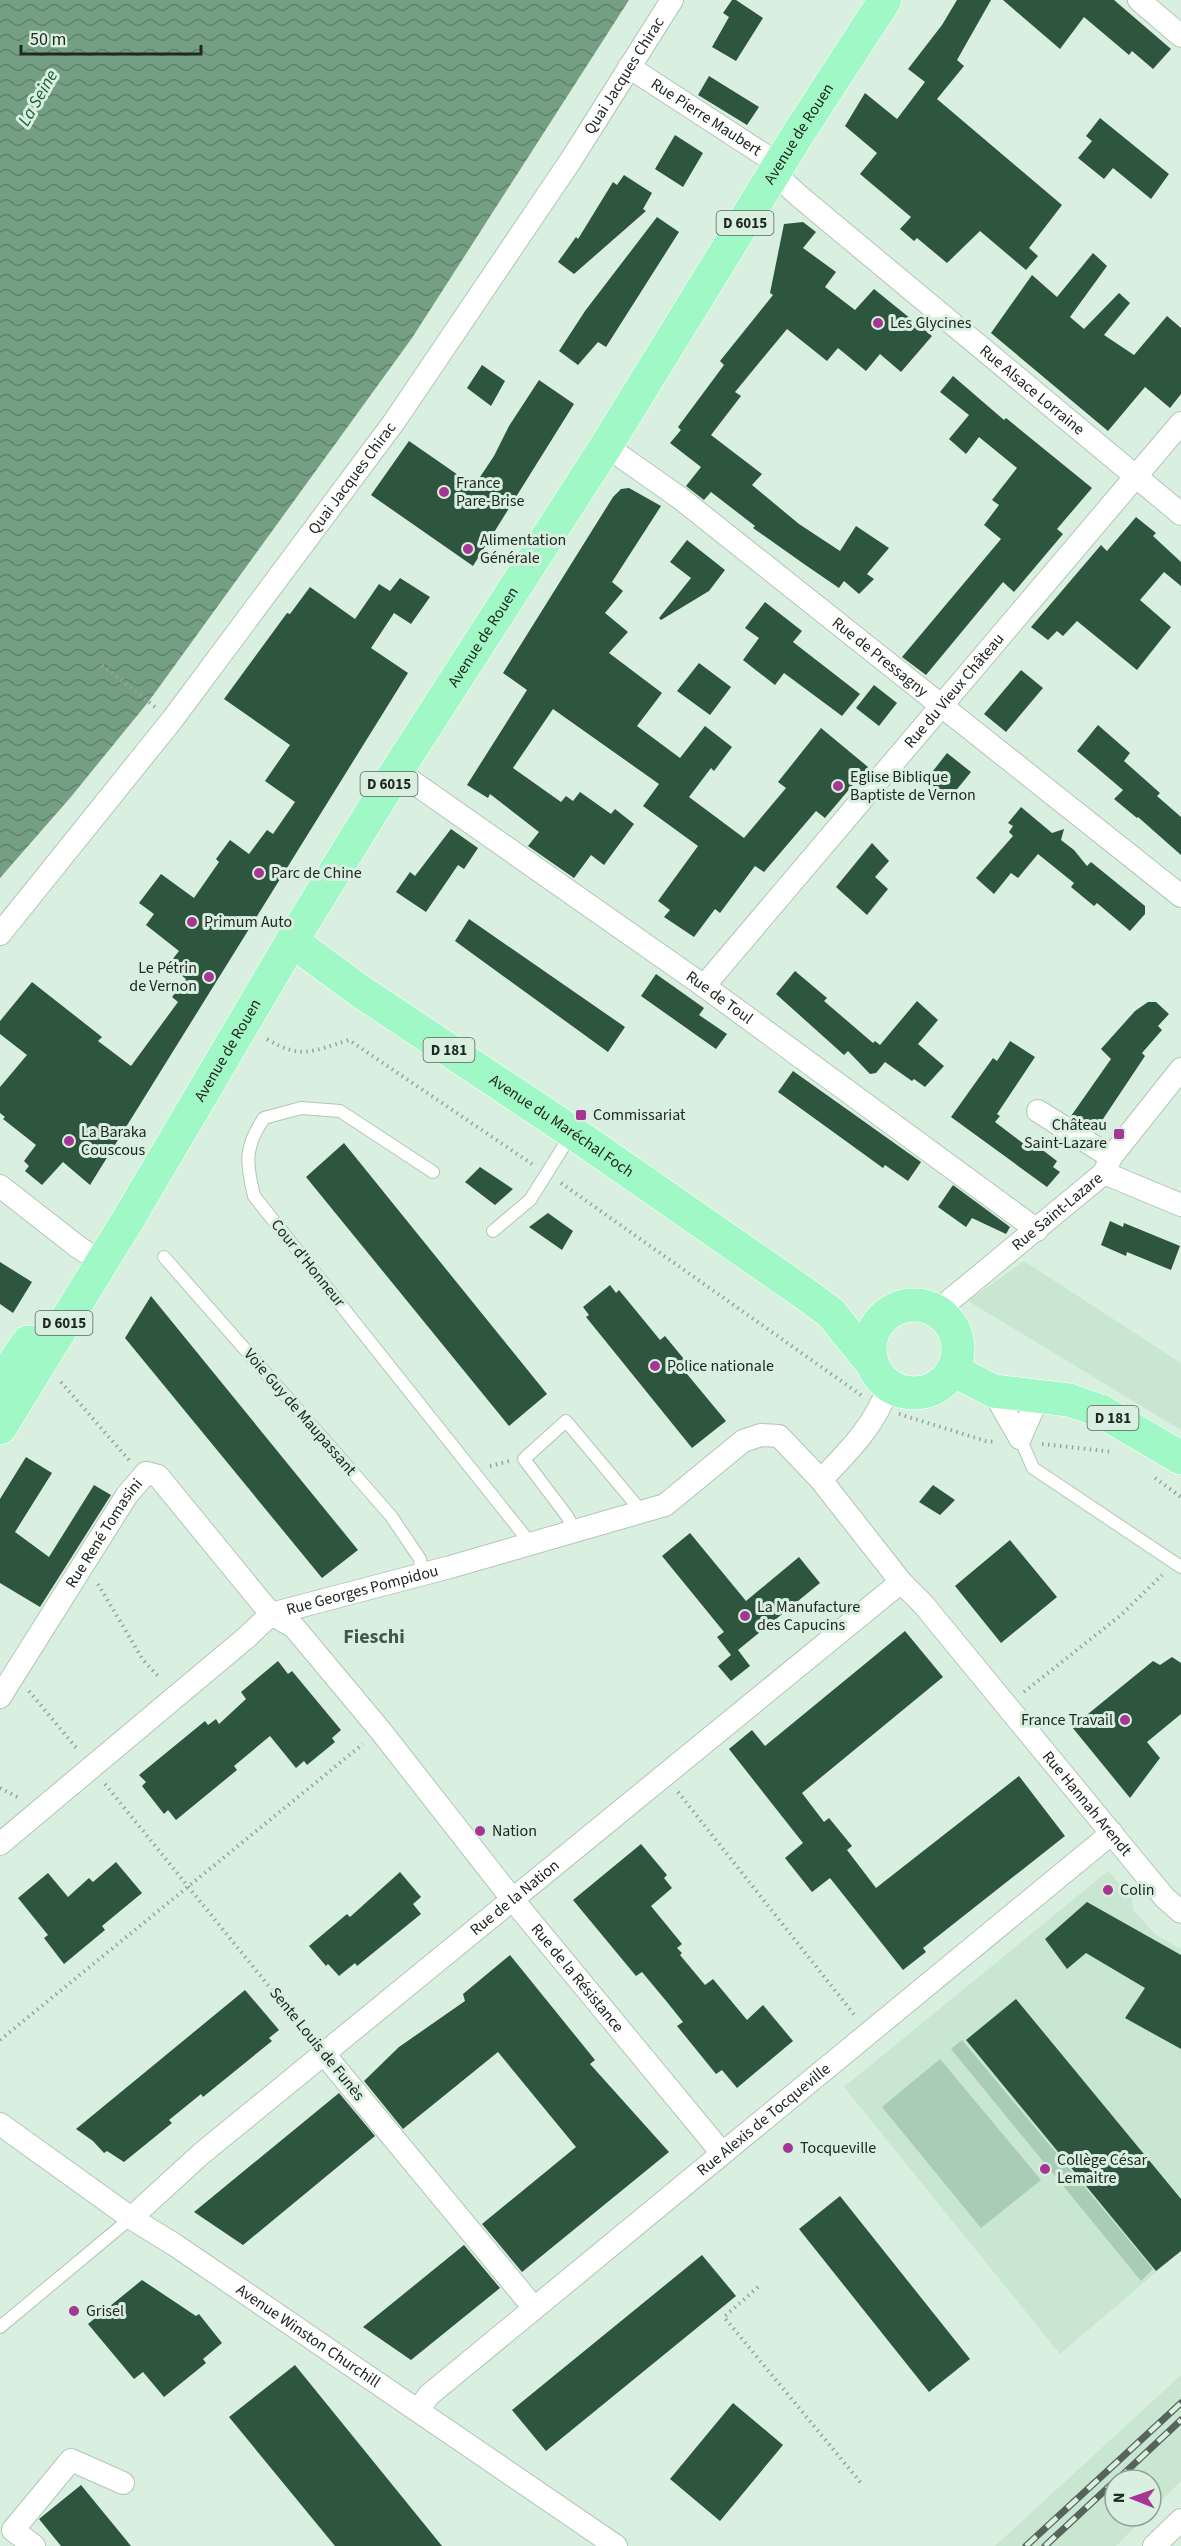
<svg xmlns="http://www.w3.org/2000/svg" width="1181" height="2546" font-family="'Source Sans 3',sans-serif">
<defs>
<pattern id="water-waves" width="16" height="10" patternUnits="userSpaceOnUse" patternTransform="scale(1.5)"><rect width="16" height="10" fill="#759f83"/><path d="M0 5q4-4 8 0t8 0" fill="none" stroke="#60826b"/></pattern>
</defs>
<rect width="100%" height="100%" fill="#d9f0e0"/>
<path fill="#c9e6d1" d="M 1024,1261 L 1181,1363 L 1181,1430 L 968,1301 Z
M 1108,1871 L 1132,1898 L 1133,1910 L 1155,1934 L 1181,1949 L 1181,2251 L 1060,2354 L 844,2087 Z
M 1181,2375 L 1181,2481 L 1151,2511 L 1151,2480 L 1115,2480 L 1115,2516 L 1146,2516 L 1116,2546 L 995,2546 Z"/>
<path fill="#a9ccb4" d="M 962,2040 L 1153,2269 L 1141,2281 L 951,2049 Z
M 940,2059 L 1041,2180 L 981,2228 L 882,2107 Z"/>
<path fill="url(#water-waves)" d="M 0,0 L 629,0 L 412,338 L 149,701 L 70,798 L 0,878 Z"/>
<path fill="#2e553d" d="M 732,0 L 736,0 L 763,18 L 736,61 L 712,47 L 729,17 L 723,13 Z
M 957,0 L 991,0 L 957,60 L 964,66 L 937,99 L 1062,205 L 1029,248 L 1038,256 L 1026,270 L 980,231 L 947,263 L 917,238 L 914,241 L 900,229 L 911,217 L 860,174 L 877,153 L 845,126 L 865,93 L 897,119 L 925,82 L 908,69 L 942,25 Z
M 1003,0 L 1114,0 L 1171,49 L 1153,69 L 1132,51 L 1129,55 L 1084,17 L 1060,49 Z
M 709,76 L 759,107 L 747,125 L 698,95 Z
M 1100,118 L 1169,174 L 1151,199 L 1113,168 L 1104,179 L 1078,158 L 1092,141 L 1086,136 Z
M 675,135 L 703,153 L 683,187 L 655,169 Z
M 624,175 L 652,193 L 643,209 L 646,211 L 574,274 L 558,262 L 576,237 L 578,239 L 613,182 L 617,185 Z
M 657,217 L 679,232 L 606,347 L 598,342 L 578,365 L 559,351 L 585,311 Z
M 803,222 L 816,232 L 803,248 L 836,272 L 825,287 L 855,310 L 874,289 L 932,336 L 901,372 L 880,354 L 866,371 L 838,348 L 827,361 L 787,329 L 735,392 L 741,396 L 711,435 L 762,474 L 752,485 L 799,524 L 840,551 L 856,526 L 889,548 L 867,574 L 874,579 L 859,594 L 844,581 L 839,588 L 804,564 L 753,528 L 755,526 L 711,492 L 704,500 L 686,486 L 701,467 L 670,443 L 681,430 L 678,427 L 724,365 L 720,361 L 773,295 L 770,293 L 784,224 Z
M 1093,253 L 1107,266 L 1070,317 L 1084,329 L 1119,293 L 1130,303 L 1104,335 L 1134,355 L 1167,316 L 1181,328 L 1181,394 L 1170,408 L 1145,387 L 1108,431 L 991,333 L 1032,275 L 1057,297 Z
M 482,365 L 505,381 L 491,406 L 467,388 Z
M 953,376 L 1004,420 L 1006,418 L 1092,488 L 1057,529 L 1063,534 L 1014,592 L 1003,582 L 926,675 L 902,657 L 1001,539 L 984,525 L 999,505 L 992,500 L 1017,468 L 979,437 L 966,454 L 949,439 L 969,415 L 940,392 Z
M 539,380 L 574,404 L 473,566 L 371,495 L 409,441 L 474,486 L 494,456 L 509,426 Z
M 629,488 L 661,506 L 612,582 L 623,591 L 605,613 L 628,632 L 609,653 L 662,693 L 637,726 L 680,758 L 705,726 L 732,747 L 714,771 L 711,768 L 689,797 L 744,838 L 786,788 L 778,782 L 821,728 L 868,767 L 825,818 L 816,811 L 764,872 L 755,866 L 720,913 L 715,909 L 694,937 L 664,917 L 670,910 L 658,901 L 698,846 L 643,806 L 659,784 L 553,709 L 513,768 L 561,802 L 566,796 L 573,801 L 580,792 L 611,814 L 615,809 L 634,824 L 604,865 L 591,855 L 574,878 L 528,846 L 539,832 L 490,794 L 488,798 L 467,785 L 527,690 L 503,673 L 613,497 L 621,489 Z
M 1136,517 L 1156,533 L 1153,536 L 1181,562 L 1181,586 L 1164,572 L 1140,600 L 1171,627 L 1137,670 L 1077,621 L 1063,636 L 1057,631 L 1048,640 L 1031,627 L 1101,545 L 1107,551 Z
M 687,540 L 725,570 L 709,591 L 661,620 L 659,618 L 691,578 L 670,562 Z
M 400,578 L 430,597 L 411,624 L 394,613 L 371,648 L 408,673 L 90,1185 L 63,1162 L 42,1185 L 25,1171 L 29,1166 L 24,1161 L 36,1145 L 3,1119 L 5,1117 L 0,1113 L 0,1087 L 27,1055 L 0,1034 L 0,1021 L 32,982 L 102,1037 L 98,1041 L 131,1066 L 178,1002 L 172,997 L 186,979 L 168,965 L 179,951 L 146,925 L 154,914 L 139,903 L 161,874 L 194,898 L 219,862 L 216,859 L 230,840 L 249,854 L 267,830 L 273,834 L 295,802 L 265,781 L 290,745 L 224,699 L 287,613 L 290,614 L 310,587 L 355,619 L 379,584 L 390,591 Z
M 765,602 L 802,631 L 793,642 L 860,694 L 842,716 L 784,673 L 775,685 L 743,660 L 759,638 L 745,628 Z
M 699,663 L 731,687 L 710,715 L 677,691 Z
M 1021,670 L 1043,688 L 1006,732 L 984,714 Z
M 874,685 L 897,703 L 879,726 L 856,708 Z
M 1098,725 L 1130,753 L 1124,761 L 1160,793 L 1157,796 L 1181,817 L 1181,855 L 1138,817 L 1137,818 L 1114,799 L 1123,790 L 1077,751 Z
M 947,753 L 971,772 L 949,799 L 926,780 Z
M 1021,807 L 1052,833 L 1064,829 L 1061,840 L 1074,850 L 1087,866 L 1091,862 L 1145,906 L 1145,914 L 1130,931 L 1097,903 L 1094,906 L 1071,887 L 1074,883 L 1038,854 L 1018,878 L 1011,873 L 994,894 L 976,878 L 1013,836 L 1009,832 L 1013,826 L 1008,823 Z
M 451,829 L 478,848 L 464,869 L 458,865 L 426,912 L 396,892 L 410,872 L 415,876 Z
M 872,843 L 889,861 L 875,877 L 888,889 L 867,915 L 836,887 Z
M 469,919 L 625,1027 L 608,1052 L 455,941 Z
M 795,971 L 827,998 L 824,1001 L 873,1043 L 875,1041 L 880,1045 L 917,1001 L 938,1020 L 918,1044 L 944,1066 L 925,1087 L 914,1079 L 912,1081 L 885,1062 L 876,1073 L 870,1074 L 848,1051 L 844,1055 L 776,994 Z
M 656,974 L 704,1008 L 699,1015 L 727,1034 L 716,1049 L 641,996 Z
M 1148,1002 L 1156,1002 L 1169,1014 L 1158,1026 L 1162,1030 L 1142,1053 L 1145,1056 L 1095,1131 L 1071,1116 L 1111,1059 L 1101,1049 L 1135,1011 Z
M 1010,1041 L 1035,1057 L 997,1114 L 1000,1116 L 995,1122 L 1028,1147 L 1032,1142 L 1057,1161 L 1053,1167 L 1060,1172 L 1047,1187 L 951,1117 L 993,1058 L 997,1061 Z
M 793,1071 L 921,1162 L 908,1181 L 885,1165 L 883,1168 L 778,1092 Z
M 344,1143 L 547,1394 L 509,1426 L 306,1177 Z
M 480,1167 L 513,1189 L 495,1205 L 465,1182 Z
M 953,1185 L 1010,1227 L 1006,1234 L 972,1218 L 966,1227 L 938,1207 Z
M 548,1213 L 573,1231 L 562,1250 L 529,1227 Z
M 1110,1221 L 1123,1227 L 1124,1223 L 1180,1246 L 1171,1270 L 1127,1252 L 1126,1256 L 1101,1245 Z
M 0,1262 L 32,1282 L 13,1313 L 0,1304 Z
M 610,1285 L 616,1293 L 619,1290 L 660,1340 L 665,1336 L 688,1364 L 682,1368 L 726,1421 L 692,1448 L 586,1317 L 589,1315 L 583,1307 Z
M 151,1296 L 358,1550 L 322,1578 L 125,1338 Z
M 26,1457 L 52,1473 L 15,1532 L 49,1557 L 94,1485 L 111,1495 L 40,1607 L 0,1583 L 0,1499 Z
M 933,1485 L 955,1500 L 940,1515 L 919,1502 Z
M 690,1533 L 746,1601 L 799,1557 L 820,1583 L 738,1650 L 750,1666 L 731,1681 L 718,1666 L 731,1655 L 717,1637 L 724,1632 L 662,1556 Z
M 1010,1540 L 1057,1597 L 1001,1643 L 955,1586 Z
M 905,1631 L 943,1677 L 802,1793 L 824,1822 L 829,1818 L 852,1846 L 847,1850 L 876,1888 L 1019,1776 L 1065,1836 L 923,1948 L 926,1952 L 903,1970 L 830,1878 L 812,1892 L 785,1858 L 803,1843 L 729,1749 L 752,1730 L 765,1746 Z
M 1172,1657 L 1181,1663 L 1181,1714 L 1147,1742 L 1160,1758 L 1130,1798 L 1072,1727 L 1153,1661 L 1160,1665 Z
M 278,1661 L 288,1674 L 292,1671 L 341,1730 L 332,1738 L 335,1742 L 307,1765 L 304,1761 L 296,1768 L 270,1736 L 234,1766 L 237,1770 L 176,1820 L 168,1810 L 164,1814 L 142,1786 L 146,1782 L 139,1775 L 205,1721 L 208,1725 L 216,1719 L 219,1724 L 246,1699 L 241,1692 Z
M 641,1844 L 667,1875 L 664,1878 L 672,1888 L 651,1906 L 682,1944 L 677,1948 L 682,1953 L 680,1955 L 705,1985 L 713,1979 L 747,2020 L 763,2005 L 793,2041 L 737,2088 L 722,2070 L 716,2074 L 677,2026 L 683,2022 L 667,2002 L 642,1972 L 636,1976 L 573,1900 Z
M 116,1862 L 142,1893 L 102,1926 L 105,1930 L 64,1964 L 44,1938 L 48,1935 L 18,1898 L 48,1873 L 68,1897 L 89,1878 L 93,1882 Z
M 400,1872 L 421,1897 L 413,1904 L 421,1914 L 357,1966 L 355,1963 L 339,1976 L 328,1964 L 326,1966 L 309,1946 L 347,1914 L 350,1917 Z
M 1087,1902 L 1181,1955 L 1181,2049 L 1125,2018 L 1145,1988 L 1086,1953 L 1067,1969 L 1045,1939 Z
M 510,1955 L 595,2060 L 590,2064 L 669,2152 L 522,2272 L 482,2224 L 576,2147 L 498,2052 L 403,2129 L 364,2081 L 399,2047 L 465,2001 L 463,1994 Z
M 245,1990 L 279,2030 L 269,2038 L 272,2041 L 203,2097 L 201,2094 L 169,2120 L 172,2123 L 124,2162 L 107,2151 L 104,2153 L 93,2141 L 76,2129 Z
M 1016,1999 L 1181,2199 L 1181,2251 L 1156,2271 L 966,2040 Z
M 339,2093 L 375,2136 L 243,2245 L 194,2212 Z
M 840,2196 L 970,2359 L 929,2392 L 799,2229 Z
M 464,2245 L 500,2288 L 411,2360 L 363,2327 Z
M 702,2255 L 736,2296 L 546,2451 L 512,2410 Z
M 142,2280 L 196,2316 L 199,2314 L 222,2343 L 203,2359 L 206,2363 L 164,2397 L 143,2372 L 134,2379 L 88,2324 Z
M 295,2365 L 442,2546 L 335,2546 L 229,2417 Z
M 733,2403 L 783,2445 L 720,2521 L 670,2479 Z
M 81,2485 L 131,2546 L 61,2546 L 39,2519 Z"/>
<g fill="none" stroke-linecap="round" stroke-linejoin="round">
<g stroke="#b0c6b7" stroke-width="14">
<path id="lane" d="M 433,1172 L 340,1111 L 301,1108 L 264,1118 C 244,1147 246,1163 254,1196 L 531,1544
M 493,1231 L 530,1200 L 572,1133
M 164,1257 L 391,1516 L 420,1559 L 422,1574
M 1020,1438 L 1033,1468 L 1181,1567
M 575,1531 L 567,1516 L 524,1459 L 566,1421 L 642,1512
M 0,2327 L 131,2218"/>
</g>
<g stroke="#b0c6b7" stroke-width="24">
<g id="street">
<path d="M 1139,0 L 1181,36"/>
<path id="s1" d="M 629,67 L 769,158 L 786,184 L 799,196 L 1181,514"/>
<path id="s2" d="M 606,446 L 680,498 L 1181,896"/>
<path id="s3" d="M 397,771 L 704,986 L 1037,1230"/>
<path id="s4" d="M 0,934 L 172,720 L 394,422 L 571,160 L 672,0"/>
<path id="s5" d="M 704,986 L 1181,423"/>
<path d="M 1038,1111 L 1111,1157"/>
<path d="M 1104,1173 L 1181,1205"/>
<path d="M 0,1186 L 78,1247 L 101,1262"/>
<path id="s6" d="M 937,1311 L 1104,1173 L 1111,1157 L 1181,1069"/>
<path id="s7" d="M 889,1386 C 875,1425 849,1451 821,1480 L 901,1582 L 923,1604 L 1140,1868 L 1165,1898 L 1181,1912"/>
<path d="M 993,1391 L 1020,1438"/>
<path d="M 1020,1438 L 1038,1397"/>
<path id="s8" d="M 0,1697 L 127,1495 L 146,1473 L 158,1476 L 271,1614 L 294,1627 L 380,1730 L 513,1900 L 722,2153"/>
<path id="s9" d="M 0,1844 L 247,1637 L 271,1614 L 450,1567 L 665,1505 L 743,1441 L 761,1435 L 779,1436 L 821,1480"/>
<path d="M 324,2054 L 534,2308"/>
<path id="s10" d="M 0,2124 L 131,2218 L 175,2245 L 616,2546"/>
<path id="s11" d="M 131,2218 L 201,2154 L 901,1582"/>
<path id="s12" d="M 418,2410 L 429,2395 L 1112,1833"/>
<path d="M 34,2546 L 13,2530 L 71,2460 L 123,2483"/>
<path d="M 1154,2546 L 1181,2520"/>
</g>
</g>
<g stroke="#fff" stroke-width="34">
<g id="primary">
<path id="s13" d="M 292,941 L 360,991 L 572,1132 L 804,1293 L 831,1313 L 872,1364"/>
<circle cx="914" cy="1349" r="44"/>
<path d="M 953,1370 L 993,1391 L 1069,1400 L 1101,1411 L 1181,1458"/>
<path d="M 0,1383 L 28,1342"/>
<path id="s14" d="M 0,1428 L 129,1218 L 292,941 L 397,771 L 606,446 L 798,134 L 885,0"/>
</g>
</g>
<path stroke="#95a69a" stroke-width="4" stroke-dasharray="1.5 4.5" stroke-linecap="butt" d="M 102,665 L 155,707
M 267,1039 C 302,1060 312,1051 349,1040 L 532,1164
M 561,1183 L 861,1395
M 61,1382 L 129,1460
M 899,1414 L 986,1441 L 996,1442
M 1042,1444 L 1113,1452
M 490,1466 L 509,1461
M 1155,1478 L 1181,1497
M 98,1584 L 143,1660 L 160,1678
M 29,1691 L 78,1750
M 1024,1692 L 1121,1615 L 1162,1575
M 105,1784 L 310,2037
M 0,1788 L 21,1799
M 678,1792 L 856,2017
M 0,2040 L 363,1744
M 758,2287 L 724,2317 L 861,2483"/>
<use href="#lane" stroke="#fff" stroke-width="12"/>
<use href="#street" stroke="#fff" stroke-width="22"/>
<use href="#primary" stroke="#a0f8c6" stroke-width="33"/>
<g stroke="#57645b" stroke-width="7">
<path id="rail" d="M 1117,2480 L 1181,2420
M 1026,2546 L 1181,2403
M 1045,2546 L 1115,2481"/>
</g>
<use href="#rail" stroke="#d9f0e0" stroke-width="4.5" stroke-dasharray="14" stroke-linecap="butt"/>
</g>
<g fill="#a63693" stroke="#d9f0e0" stroke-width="2">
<circle cx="878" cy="323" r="6"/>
<circle cx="444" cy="492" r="6"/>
<circle cx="468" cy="549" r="6"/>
<circle cx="838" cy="786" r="6"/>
<circle cx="259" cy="873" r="6"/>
<circle cx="192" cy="922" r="6"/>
<circle cx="209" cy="977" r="6"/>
<rect x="575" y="1109" width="12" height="12" rx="3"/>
<rect x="1113" y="1128" width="12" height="12" rx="3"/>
<circle cx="69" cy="1141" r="6"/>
<circle cx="655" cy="1366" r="6"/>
<circle cx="745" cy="1616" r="6"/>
<circle cx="1125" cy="1720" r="6"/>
<circle cx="480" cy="1831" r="6"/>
<circle cx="1108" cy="1890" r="6"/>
<circle cx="788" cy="2148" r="6"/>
<circle cx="1045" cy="2169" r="6"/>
<circle cx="74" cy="2311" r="6"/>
</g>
<g text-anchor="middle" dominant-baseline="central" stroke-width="6" stroke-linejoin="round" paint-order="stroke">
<g fill="#d9f0e0" stroke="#58645b" stroke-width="1.5">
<rect x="716.5" y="211" width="57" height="24" rx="4.5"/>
<rect x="360.5" y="772" width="57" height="24" rx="4.5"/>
<rect x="423.5" y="1038" width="51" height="24" rx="4.5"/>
<rect x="35.5" y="1311" width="57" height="24" rx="4.5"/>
<rect x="1087.5" y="1406" width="51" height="24" rx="4.5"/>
</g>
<g font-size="15" font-weight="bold" fill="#202822">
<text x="745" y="223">D 6015</text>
<text x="389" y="784">D 6015</text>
<text x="449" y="1050">D 181</text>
<text x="64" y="1323">D 6015</text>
<text x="1113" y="1418">D 181</text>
</g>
<g font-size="16" fill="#202822" stroke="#d9f0e0">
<text stroke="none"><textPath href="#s4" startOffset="1062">Quai Jacques Chirac</textPath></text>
<text stroke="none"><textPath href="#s1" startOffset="92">Rue Pierre Maubert</textPath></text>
<text stroke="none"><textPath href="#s14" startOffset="1521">Avenue de Rouen</textPath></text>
<text stroke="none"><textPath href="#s1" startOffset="519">Rue Alsace Lorraine</textPath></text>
<text stroke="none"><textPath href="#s4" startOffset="576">Quai Jacques Chirac</textPath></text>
<text stroke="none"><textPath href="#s14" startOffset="927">Avenue de Rouen</textPath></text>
<text stroke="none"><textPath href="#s2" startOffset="346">Rue de Pressagny</textPath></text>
<text stroke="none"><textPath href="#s5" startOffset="387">Rue du Vieux Château</textPath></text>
<text stroke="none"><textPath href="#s3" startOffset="394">Rue de Toul</textPath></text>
<text stroke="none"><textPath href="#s14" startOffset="441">Avenue de Rouen</textPath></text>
<text stroke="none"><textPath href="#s13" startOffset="327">Avenue du Maréchal Foch</textPath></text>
<text stroke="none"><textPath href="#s6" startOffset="156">Rue Saint-Lazare</textPath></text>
<text transform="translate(308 1263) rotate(51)">Cour d'Honneur</text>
<text transform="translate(300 1412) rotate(49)">Voie Guy de Maupassant</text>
<text stroke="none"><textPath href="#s8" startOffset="194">Rue René Tomasini</textPath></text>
<text stroke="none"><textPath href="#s9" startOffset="450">Rue Georges Pompidou</textPath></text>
<text stroke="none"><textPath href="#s7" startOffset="536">Rue Hannah Arendt</textPath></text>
<text stroke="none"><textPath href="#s11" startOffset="500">Rue de la Nation</textPath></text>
<text stroke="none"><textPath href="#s8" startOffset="936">Rue de la Résistance</textPath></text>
<text transform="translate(317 2044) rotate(51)">Sente Louis de Funès</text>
<text stroke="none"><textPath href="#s12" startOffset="452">Rue Alexis de Tocqueville</textPath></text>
<text stroke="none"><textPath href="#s10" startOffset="374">Avenue Winston Churchill</textPath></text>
</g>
<g font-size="16" fill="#202822" stroke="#d9f0e0" text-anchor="start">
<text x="890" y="323">Les Glycines</text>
<text x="456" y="483">France<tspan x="456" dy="18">Pare-Brise</tspan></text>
<text x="480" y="540">Alimentation<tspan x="480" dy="18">Générale</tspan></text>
<text x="850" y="777">Eglise Biblique<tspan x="850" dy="18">Baptiste de Vernon</tspan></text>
<text x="271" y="873">Parc de Chine</text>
<text x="204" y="922">Primum Auto</text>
<text x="197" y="968" text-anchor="end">Le Pétrin<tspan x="197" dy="18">de Vernon</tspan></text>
<text x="593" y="1115">Commissariat</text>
<text x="1107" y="1125" text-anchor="end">Château<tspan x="1107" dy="18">Saint-Lazare</tspan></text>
<text x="81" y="1132">La Baraka<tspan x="81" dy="18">Couscous</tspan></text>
<text x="667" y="1366">Police nationale</text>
<text x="757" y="1607">La Manufacture<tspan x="757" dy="18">des Capucins</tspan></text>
<text x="1113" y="1720" text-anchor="end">France Travail</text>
<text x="492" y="1831">Nation</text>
<text x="1120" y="1890">Colin</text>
<text x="800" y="2148">Tocqueville</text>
<text x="1057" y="2160">Collège César<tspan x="1057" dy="18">Lemaitre</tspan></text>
<text x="86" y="2311">Grisel</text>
</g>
<g font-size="18" font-style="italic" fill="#1a5d38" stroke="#d9f0e0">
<text transform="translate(38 98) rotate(-60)">La Seine</text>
</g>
<g font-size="20" font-weight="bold" fill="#43574a" stroke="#d9f0e0">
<text x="374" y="1637">Fieschi</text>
</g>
</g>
<g transform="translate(1133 2498) rotate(271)"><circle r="28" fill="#d9f0e0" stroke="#8fa094" stroke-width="1.5"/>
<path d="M0-4.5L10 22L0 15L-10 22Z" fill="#a63693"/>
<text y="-9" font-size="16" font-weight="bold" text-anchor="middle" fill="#202822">N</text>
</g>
<path d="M21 45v9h180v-9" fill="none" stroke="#202822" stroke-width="3"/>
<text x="30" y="45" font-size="18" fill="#202822" stroke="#d9f0e0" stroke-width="4.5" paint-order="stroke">50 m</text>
</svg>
